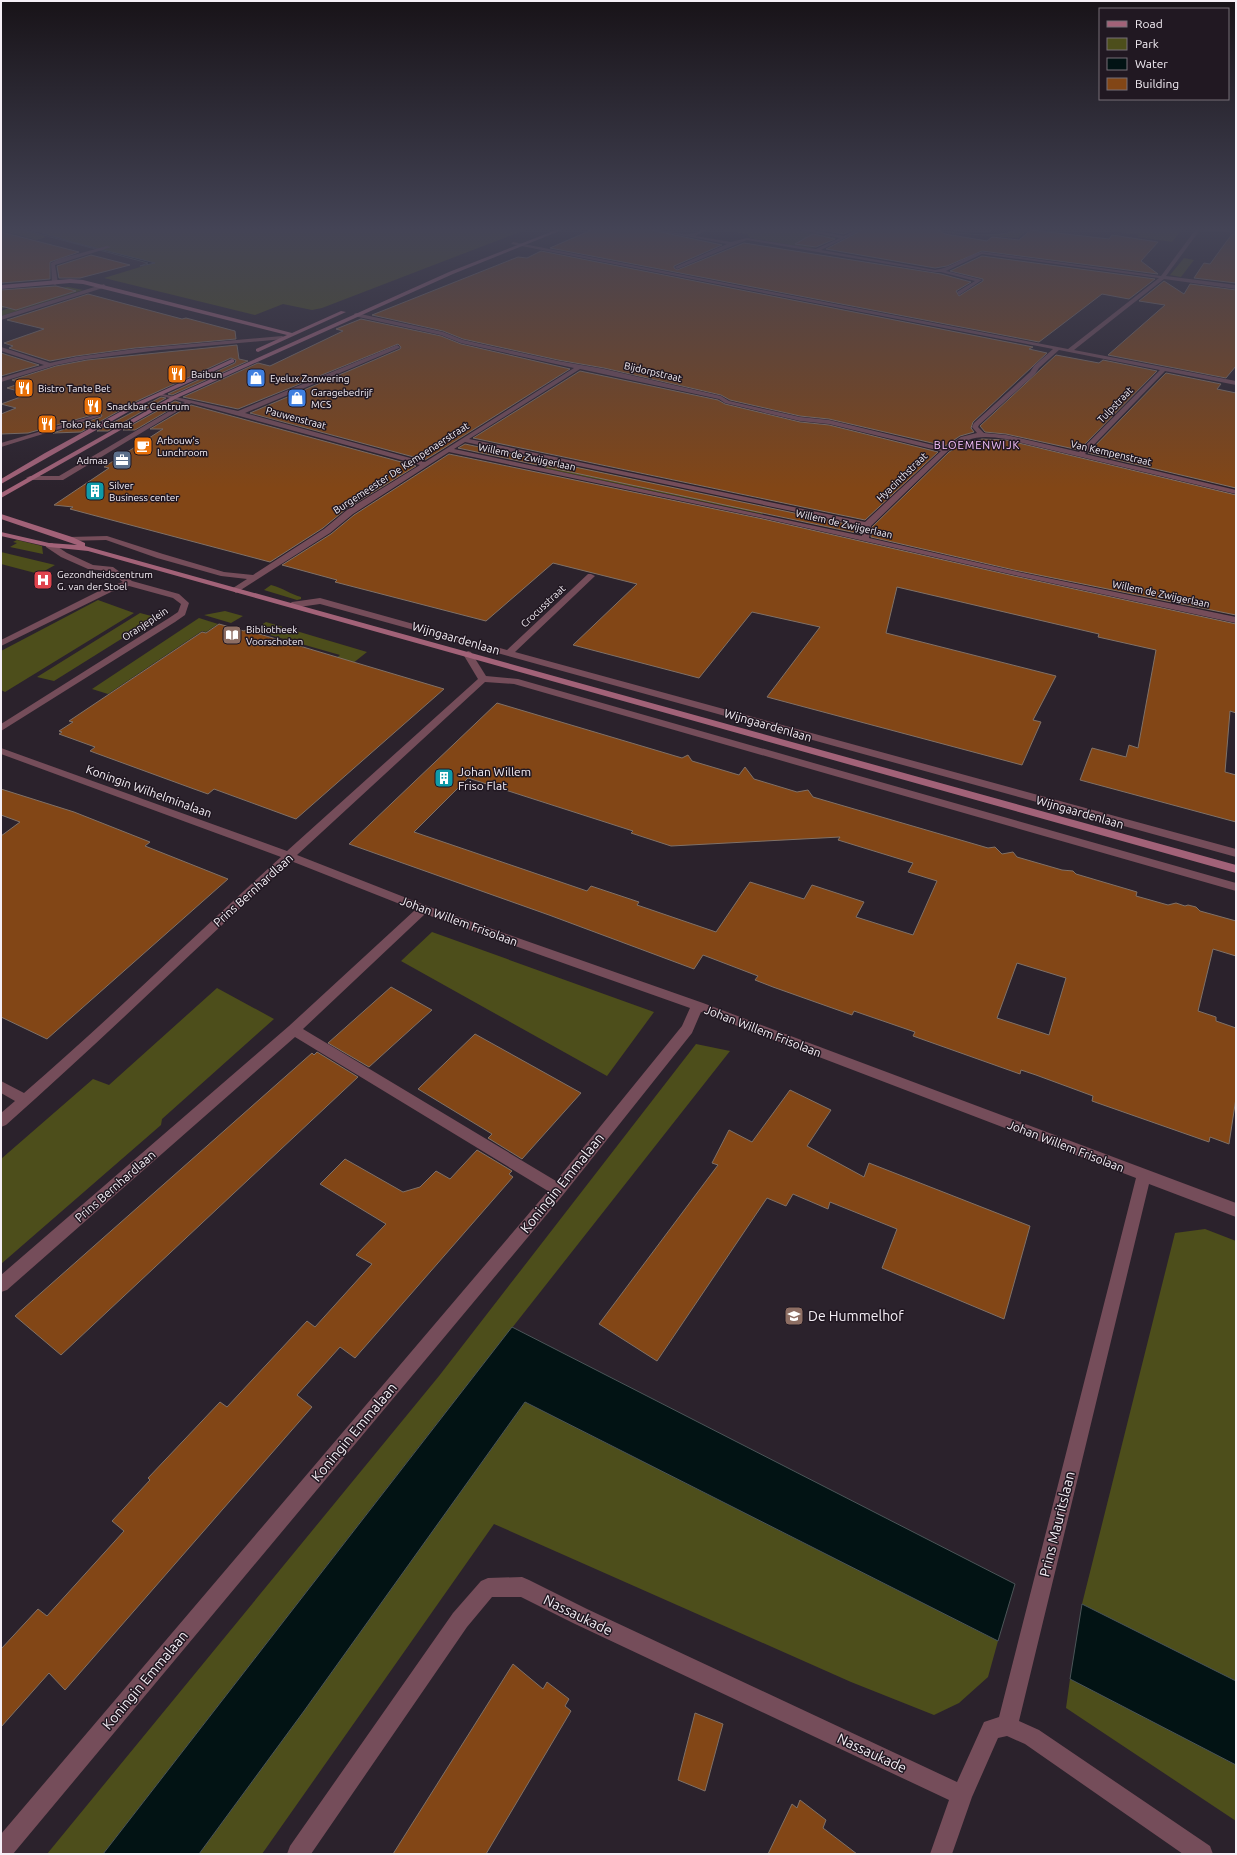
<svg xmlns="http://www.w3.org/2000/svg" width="1237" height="1855" font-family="Ubuntu,sans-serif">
<rect width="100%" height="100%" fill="#2b222c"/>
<path fill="#4d4e1b" d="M 1,228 L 17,228 L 47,237 L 36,240 L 1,230 Z
M 23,228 L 530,228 L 322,308 L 312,310 L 283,304 L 255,315 L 104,278 L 150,264 Z
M 784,228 L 834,237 L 836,239 L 817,247 L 808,248 L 750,238 L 747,234 L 715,229 Z
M 1021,228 L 1030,228 L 1018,238 L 988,236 L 985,234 L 1015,232 Z
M 1111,228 L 1165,228 L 1182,230 L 1172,242 L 1137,237 L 1139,235 L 1112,231 L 1113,230 Z
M 1184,258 L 1194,260 L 1181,277 L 1170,275 Z
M 68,287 L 83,290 L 1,316 L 1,311 L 22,303 L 21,302 L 1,309 L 1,304 L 29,291 Z
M 553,462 L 768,508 L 762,514 L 544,468 Z
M 17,540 L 42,546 L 43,554 L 10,547 L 17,543 L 13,542 Z
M 1,552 L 55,565 L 39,574 L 1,564 Z
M 271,585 C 283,588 290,594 301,597 L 301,599 L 297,600 L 264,590 Z
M 98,600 L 134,613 L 5,692 L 1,690 L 1,651 Z
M 225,611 L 243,616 L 231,623 L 204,615 Z
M 140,613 L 159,618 L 153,622 L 150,621 L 54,681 L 37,677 Z
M 199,618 L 218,624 L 206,632 L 202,631 L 108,694 L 92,689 Z
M 266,622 L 367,652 L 338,675 L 321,670 L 340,655 L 270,635 L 277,630 L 261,625 Z
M 432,932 L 654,1012 L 607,1076 L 401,961 Z
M 217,988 L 274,1019 L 162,1119 L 161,1125 L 1,1264 L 1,1159 L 93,1079 L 109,1085 Z
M 696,1044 L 730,1051 L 434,1427 L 103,1854 L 47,1854 L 439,1376 Z
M 1205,1229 L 1236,1241 L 1236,1681 L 1082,1604 L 1175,1233 Z
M 525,1402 L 998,1641 L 988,1677 L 959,1703 L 934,1715 L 851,1682 L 494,1524 L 262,1854 L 199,1854 L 304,1711 Z
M 1070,1679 L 1236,1765 L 1236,1821 L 1066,1708 Z"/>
<path fill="#021314" stroke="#4b5558" d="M 17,228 L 26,228 L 72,242 L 155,263 L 140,266 L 148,263 Z
M 922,228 L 938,228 L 970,232 L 989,232 L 994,228 L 1021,228 C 999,241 947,232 922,228 Z
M 512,1327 L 1015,1584 L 998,1641 L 525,1402 L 304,1711 L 199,1854 L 103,1854 Z
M 1082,1604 L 1236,1681 L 1236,1765 L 1070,1679 Z"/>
<path fill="#824616" stroke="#807167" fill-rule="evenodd" d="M 596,228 L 642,228 L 722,245 L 674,266 L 674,268 L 677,270 L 744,243 L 941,274 L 971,282 L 956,291 L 959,296 L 983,281 L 983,279 L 950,271 L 982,256 L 1155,279 L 1129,299 L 1102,294 L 1039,342 L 550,248 Z
M 823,228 L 856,228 L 844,234 L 820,230 Z
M 866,228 L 934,228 L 945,234 L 987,241 L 992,237 L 1019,240 L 1031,230 L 1109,239 L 1112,235 L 1158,242 L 1141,261 L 1158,274 L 982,251 L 947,266 L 935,268 L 826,249 Z
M 1,232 L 79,252 L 50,262 L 50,279 L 1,283 Z
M 813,234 L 835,239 L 816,247 L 795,244 Z
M 1232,234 L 1236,234 L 1236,283 L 1194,278 L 1204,263 L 1210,264 Z
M 541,251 L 1033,347 L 1029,349 L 1047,353 L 973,422 L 971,428 L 974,432 L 960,436 L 945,446 L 829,419 L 800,416 L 730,400 L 721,395 L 604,368 L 558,360 L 463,339 L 443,331 L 372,315 L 518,257 L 527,258 Z
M 91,255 L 130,265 L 80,278 L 59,278 L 57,266 Z
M 1164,281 L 1184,294 L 1190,284 L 1236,290 L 1236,366 L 1226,378 L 1108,355 L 1165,305 L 1139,301 Z
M 56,286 L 76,291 L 16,310 L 1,306 L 1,290 Z
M 88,294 L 182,319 L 186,318 L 235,331 L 236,339 L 135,348 L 76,356 L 50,361 L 9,348 L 13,346 L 4,343 L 44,329 L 7,320 Z
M 361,319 L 441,336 L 461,344 L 570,369 L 425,460 L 250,413 L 400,349 L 401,347 L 398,344 L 238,409 L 183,397 L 258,363 L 270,366 L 343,331 L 336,329 Z
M 237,345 L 239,359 L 248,361 L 172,395 L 168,394 L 235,363 L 236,360 L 231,358 L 137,401 L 81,432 L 53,433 L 101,417 L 102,415 L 96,414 L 28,433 L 1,434 L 1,414 L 16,408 L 1,404 L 29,394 L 7,388 L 21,383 L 12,380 L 56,366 L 87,360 Z
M 1,353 L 39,365 L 1,376 Z
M 1056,355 L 1099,363 L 1103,360 L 1157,371 L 1079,450 L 1006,434 L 985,432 L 980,426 Z
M 580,371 L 718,400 L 725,404 L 800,422 L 829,425 L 938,452 L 865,520 L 473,438 Z
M 1166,373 L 1221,384 L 1217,389 L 1236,393 L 1236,488 L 1088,453 Z
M 161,397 L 166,398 L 108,431 L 97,431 Z
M 175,401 L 181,403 L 135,430 L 123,430 Z
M 191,405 L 416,466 L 346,509 L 323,528 L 270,562 L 70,509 L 73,507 L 54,505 L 109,468 L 104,467 L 163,429 L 150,429 Z
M 982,439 L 1006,440 L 1236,495 L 1236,615 L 1014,570 L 871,537 L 872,527 L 949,452 L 963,444 Z
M 465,444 L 861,527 L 861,534 L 458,448 Z
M 449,454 L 763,519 L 1014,576 L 1236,624 L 1236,713 L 1230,711 L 1225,772 L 1236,775 L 1236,822 L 1080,780 L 1092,748 L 1126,757 L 1129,745 L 1138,748 L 1156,650 L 1098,637 L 1099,634 L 897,587 L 886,633 L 1056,676 L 1033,720 L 1041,722 L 1022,765 L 767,697 L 820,627 L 752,612 L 699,678 L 573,645 L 637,584 L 553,563 L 486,621 L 335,582 L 337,580 L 282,565 L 331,534 L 354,515 Z
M 219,624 L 244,631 L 246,630 L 444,689 L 296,819 L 214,789 L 208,794 L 194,789 L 90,751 L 95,747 L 59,734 L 62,732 L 59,731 L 73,722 L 69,721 L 202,632 L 206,633 Z
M 497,703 L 682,758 L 688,755 L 692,761 L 739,775 L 745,767 L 754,779 L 797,792 L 808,790 L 813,797 L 988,848 L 995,847 L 1002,854 L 1013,852 L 1017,857 L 1062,870 L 1073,871 L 1076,874 L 1137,892 L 1136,896 L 1168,905 L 1176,903 L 1185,906 L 1188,905 L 1196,907 L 1200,911 L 1236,921 L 1236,956 L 1213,949 L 1198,1011 L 1216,1017 L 1216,1021 L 1236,1028 L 1236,1098 L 1229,1144 L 1210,1137 L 1209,1142 L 1092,1101 L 1093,1096 L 1036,1075 L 1021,1070 L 1020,1074 L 913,1036 L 915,1032 L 854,1011 L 852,1015 L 773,987 L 755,980 L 758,976 L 703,955 L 694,969 L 549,915 L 349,844 ZM 468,778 L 633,831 L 631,833 L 671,846 L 840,837 L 838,840 L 913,863 L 908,872 L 937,881 L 913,935 L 856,917 L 864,902 L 812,885 L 804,899 L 750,882 L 716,932 L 637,905 L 639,902 L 591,886 L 587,891 L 414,832 ZM 1017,963 L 1066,978 L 1049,1035 L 997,1018 Z
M 1,789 L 74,812 L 150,842 L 145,846 L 228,879 L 47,1039 L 1,1017 L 1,836 L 20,822 L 1,815 Z
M 391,987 L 432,1010 L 369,1067 L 328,1043 Z
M 475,1034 L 581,1093 L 522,1159 L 488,1138 L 492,1134 L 418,1089 Z
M 317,1052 L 358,1077 L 61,1355 L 15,1316 L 312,1053 L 314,1055 Z
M 790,1090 L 831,1110 L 807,1146 L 864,1177 L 869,1163 L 1030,1226 L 1004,1319 L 882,1268 L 897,1229 L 830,1202 L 828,1209 L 793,1194 L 786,1206 L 767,1198 L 657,1361 L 599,1324 L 718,1165 L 712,1163 L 729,1130 L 752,1142 Z
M 477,1150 L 512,1171 L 509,1174 L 513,1177 L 355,1358 L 340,1347 L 297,1395 L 312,1407 L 65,1690 L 49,1673 L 1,1727 L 1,1649 L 38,1609 L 47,1616 L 124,1531 L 112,1521 L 150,1480 L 148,1478 L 220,1402 L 227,1407 L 307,1321 L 315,1327 L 372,1264 L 356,1255 L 386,1224 L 320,1184 L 345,1159 L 403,1192 L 420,1187 L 436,1171 L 450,1179 Z
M 513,1664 L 543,1689 L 547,1682 L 569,1699 L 565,1706 L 571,1711 L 486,1854 L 393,1854 Z
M 695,1713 L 723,1724 L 705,1791 L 678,1780 Z
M 800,1800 L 826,1820 L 823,1828 L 857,1854 L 768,1854 L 792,1804 L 797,1808 Z"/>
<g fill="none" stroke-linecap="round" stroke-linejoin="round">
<path fill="#754d5a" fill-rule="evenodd" d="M 643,228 C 656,228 681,236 690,234 C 698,233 703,228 711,228 L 695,236 L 731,242 L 747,238 L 816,249 L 840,238 L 791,228 L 802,228 L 844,236 L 859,228 L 865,228 L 821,250 L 935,270 C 952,268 965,256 982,252 L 1161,276 L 1196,229 L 1192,228 L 1236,231 L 1236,233 L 1200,230 L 1166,276 L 1236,285 L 1236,289 L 1164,279 L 1074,350 L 1236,381 L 1236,385 L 1165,371 L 1085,454 L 1236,490 L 1236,494 L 1006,439 C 981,435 969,436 948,451 L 871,526 L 869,538 L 1014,571 L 1236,617 L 1236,623 L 1014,575 L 763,518 L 449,452 L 353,514 L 330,533 L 236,593 L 232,590 L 233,588 L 247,579 L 221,576 L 157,558 L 106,540 L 66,541 L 66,537 L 69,537 L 107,536 L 163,554 L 224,572 L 253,575 L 324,529 L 347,510 L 420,465 L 191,403 L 63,480 L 30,480 L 26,478 L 30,476 L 59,476 L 185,402 L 158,395 L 158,393 L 238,411 L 397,345 L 400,347 L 399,348 L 245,413 L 425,462 L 574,368 L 461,343 L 441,335 L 354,316 L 354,314 L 356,313 L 443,332 L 463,340 L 558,361 L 604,369 L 721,396 L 729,401 L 800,417 L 829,420 L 945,448 L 961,437 L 977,433 L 972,427 L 974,423 L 1030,372 L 1034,366 L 1053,349 L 511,244 L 513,242 L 1068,349 L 1159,278 L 982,254 L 946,271 L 982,280 L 959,295 L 957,292 L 975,281 L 941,272 L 935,272 L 747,240 L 677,269 L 675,267 L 727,244 ZM 1059,350 L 1160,370 L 1079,452 L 1006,435 L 984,433 L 978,427 L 979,425 L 1035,374 L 1039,368 ZM 580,369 L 719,399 L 725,403 L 800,421 L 829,424 L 941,451 L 865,522 L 469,439 ZM 465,442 L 863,526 L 862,536 L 454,449 Z
M 107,246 L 111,247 L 55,265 L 58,283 L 55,285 L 52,283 L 51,263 L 59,259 Z
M 104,284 L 106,287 L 1,320 L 1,316 Z
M 282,336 L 284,337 L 284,339 L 160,350 L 87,359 L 56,365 L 1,382 L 1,378 L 44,365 L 1,351 L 1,347 L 50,363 L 76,357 L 135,349 Z
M 96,415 L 101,416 L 1,447 L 1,443 Z
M 46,543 L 52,543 L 67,553 L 93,565 L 113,567 L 132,581 L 179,594 L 189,603 L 185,615 L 175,622 L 1,731 L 1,724 L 169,618 L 178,612 L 181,604 L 173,598 L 129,586 L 111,592 L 1,646 L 1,640 L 105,588 L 123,582 L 108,571 L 88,569 L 61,557 L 46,547 Z
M 588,574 L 591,574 L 595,576 L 515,652 L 1236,849 L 1236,857 L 320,604 L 292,608 L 288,605 L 292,602 L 320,598 L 507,650 Z
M 468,651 L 471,652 L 486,676 L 518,679 L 1236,883 L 1236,891 L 514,684 L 485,682 L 297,855 L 427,906 L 703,1003 L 1236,1203 L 1236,1217 L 1149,1184 L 1019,1721 L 1039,1730 L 1210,1846 L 1213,1854 L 1183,1854 L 1025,1744 L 1007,1736 L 998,1738 L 972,1797 L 952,1854 L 930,1854 L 949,1800 L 573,1623 L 521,1597 L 492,1597 L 467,1627 L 311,1854 L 287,1854 L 290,1846 L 453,1613 L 481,1581 L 488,1578 L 522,1577 L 529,1580 L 587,1609 L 957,1782 L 984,1722 L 999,1717 L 1136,1178 L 701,1012 L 692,1033 L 563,1195 L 13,1854 L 1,1854 L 1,1834 L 548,1191 L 295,1037 L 7,1290 L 1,1292 L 1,1275 L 289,1026 L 415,910 L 291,861 C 195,949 103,1039 6,1125 L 1,1127 L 1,1113 L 15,1101 L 1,1093 L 1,1081 L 24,1093 C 112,1017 195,935 281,857 L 1,754 L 1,748 L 287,851 L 478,679 L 463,654 ZM 425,914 L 690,1008 L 682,1026 L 556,1181 L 303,1029 Z"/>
<path fill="#a26278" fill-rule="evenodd" d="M 561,228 L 567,228 L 453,274 L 177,398 L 1,498 L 1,493 L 173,396 L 449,272 Z
M 70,279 L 83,280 L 292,333 L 341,311 L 346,312 L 258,352 L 256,351 L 256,349 L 287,335 L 83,284 L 70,283 L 1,289 L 1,285 Z
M 232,359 L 234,360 L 234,362 L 142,404 L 1,484 L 1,479 L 45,453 L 138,402 Z
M 1,514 L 72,537 L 85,543 L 85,546 L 1236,865 L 1236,873 L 88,551 L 49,547 L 1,536 L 1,532 L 49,543 L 77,545 L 1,519 Z"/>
</g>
<linearGradient id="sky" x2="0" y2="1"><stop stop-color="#181318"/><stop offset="0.47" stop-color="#444456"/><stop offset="1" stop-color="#444456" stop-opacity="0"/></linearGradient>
<rect width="1237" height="488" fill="url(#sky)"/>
<defs>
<g id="restaurant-square" transform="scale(1)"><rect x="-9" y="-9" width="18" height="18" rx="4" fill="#e8710a" stroke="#211822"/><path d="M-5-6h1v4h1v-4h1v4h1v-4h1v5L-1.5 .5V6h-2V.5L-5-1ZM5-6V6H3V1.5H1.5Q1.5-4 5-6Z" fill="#fff"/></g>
<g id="shop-square" transform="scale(1)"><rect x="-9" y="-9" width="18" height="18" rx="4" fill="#3f7fe0" stroke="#211822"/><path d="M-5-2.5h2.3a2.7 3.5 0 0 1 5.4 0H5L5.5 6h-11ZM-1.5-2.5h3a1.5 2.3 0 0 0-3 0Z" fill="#fff"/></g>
<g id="cafe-square" transform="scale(1)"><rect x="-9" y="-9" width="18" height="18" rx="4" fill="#e8710a" stroke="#211822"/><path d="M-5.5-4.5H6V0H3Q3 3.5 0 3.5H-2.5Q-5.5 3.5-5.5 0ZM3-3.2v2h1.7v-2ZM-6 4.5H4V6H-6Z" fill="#fff"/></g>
<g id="office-square" transform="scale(1)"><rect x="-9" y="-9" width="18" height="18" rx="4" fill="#5c6f8a" stroke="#211822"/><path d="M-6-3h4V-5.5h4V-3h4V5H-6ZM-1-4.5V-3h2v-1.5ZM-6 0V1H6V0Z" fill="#fff"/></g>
<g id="building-square" transform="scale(1)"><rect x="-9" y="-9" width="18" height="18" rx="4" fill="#0f9aa8" stroke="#211822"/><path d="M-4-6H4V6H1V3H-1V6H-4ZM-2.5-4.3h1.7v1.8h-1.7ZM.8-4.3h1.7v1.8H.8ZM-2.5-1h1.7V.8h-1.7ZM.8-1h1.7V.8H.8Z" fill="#fff"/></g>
<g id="hospital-square" transform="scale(1)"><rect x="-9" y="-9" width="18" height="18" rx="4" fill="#e0444e" stroke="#211822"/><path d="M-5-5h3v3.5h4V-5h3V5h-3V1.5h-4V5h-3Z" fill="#fff"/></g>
<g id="library-square" transform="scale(1)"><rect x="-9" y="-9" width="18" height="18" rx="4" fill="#8d6e63" stroke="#211822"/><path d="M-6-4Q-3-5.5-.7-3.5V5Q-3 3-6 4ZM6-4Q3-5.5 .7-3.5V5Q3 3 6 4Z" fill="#fff"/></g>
<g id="school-square" transform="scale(1)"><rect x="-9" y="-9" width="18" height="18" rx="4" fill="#8d6e63" stroke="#211822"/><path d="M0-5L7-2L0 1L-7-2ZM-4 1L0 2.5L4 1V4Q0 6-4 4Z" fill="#fff"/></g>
</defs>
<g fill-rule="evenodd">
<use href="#restaurant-square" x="177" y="374"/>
<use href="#shop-square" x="256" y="378"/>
<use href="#restaurant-square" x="24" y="388"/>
<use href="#shop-square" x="297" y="398"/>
<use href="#restaurant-square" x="93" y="406"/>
<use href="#restaurant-square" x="47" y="424"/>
<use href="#cafe-square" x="143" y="446"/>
<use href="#office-square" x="122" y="460"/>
<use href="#building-square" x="95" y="491"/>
<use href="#hospital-square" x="43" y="580"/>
<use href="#library-square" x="232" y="635"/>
<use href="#building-square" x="444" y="778"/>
<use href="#school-square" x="794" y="1316"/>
</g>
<g text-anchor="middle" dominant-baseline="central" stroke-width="3" stroke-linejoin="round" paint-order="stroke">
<g font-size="10" fill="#f5eff6" stroke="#211822">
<text transform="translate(653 372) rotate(13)">Bijdorpstraat</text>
<text transform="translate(1115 405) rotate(-46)">Tulpstraat</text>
<text transform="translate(296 418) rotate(15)">Pauwenstraat</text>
<text transform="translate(1111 453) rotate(13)">Van Kempenstraat</text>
<text transform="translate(527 457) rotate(12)">Willem de Zwijgerlaan</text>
<text transform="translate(401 468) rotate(-33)">Burgemeester De Kempenaerstraat</text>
<text transform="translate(902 477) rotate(-44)">Hyacinthstraat</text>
<text transform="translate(844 524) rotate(13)">Willem de Zwijgerlaan</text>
<text transform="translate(1161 594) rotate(12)">Willem de Zwijgerlaan</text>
<text transform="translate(543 606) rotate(-43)">Crocusstraat</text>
<text transform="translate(145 624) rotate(-33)">Oranjeplein</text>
</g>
<g font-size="10" fill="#f5eff6" stroke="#211822" text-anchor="start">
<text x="191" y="374">Baibun</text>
<text x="270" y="378">Eyelux Zonwering</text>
<text x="38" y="388">Bistro Tante Bet</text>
<text x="311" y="392">Garagebedrijf<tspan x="311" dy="12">MCS</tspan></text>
<text x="107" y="406">Snackbar Centrum</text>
<text x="61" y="424">Toko Pak Camat</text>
<text x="157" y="440">Arbouw's<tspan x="157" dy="12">Lunchroom</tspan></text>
<text x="108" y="460" text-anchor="end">Admaa</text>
<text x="109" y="485">Silver<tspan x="109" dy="12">Business center</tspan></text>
<text x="57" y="574">Gezondheidscentrum<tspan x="57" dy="12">G. van der Stoel</tspan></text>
<text x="246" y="629">Bibliotheek<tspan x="246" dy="12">Voorschoten</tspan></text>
</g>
<g font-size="11" letter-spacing="1" fill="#f8c2fe" stroke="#211822">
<text x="977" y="445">BLOEMENWIJK</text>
</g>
<g font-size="12" fill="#f5eff6" stroke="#211822">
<text transform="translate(456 638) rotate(16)">Wijngaardenlaan</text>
<text transform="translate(768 725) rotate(16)">Wijngaardenlaan</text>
<text transform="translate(149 791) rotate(20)">Koningin Wilhelminalaan</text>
<text transform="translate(1080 812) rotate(16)">Wijngaardenlaan</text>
<text transform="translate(253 890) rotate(-42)">Prins Bernhardlaan</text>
<text transform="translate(459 921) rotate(20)">Johan Willem Frisolaan</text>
<text transform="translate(763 1031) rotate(21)">Johan Willem Frisolaan</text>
<text transform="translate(1066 1146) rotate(21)">Johan Willem Frisolaan</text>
<text transform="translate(115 1186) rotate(-41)">Prins Bernhardlaan</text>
</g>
<g font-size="12" fill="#f5eff6" stroke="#211822" text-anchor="start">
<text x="458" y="771">Johan Willem<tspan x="458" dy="14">Friso Flat</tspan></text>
</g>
<g font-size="14" fill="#f5eff6" stroke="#211822">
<text transform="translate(562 1183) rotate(-51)">Koningin Emmalaan</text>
<text transform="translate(354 1432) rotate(-50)">Koningin Emmalaan</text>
<text transform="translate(1057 1524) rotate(-76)">Prins Mauritslaan</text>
<text transform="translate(578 1615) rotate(26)">Nassaukade</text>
<text transform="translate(145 1680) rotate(-50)">Koningin Emmalaan</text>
<text transform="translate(872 1753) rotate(25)">Nassaukade</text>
</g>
<g font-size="14" fill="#f5eff6" stroke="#211822" text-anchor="start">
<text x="808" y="1316">De Hummelhof</text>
</g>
</g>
<rect width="1237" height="1855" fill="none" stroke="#f5eff6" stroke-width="4"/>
<rect x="1099" y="8" width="130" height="92" fill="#211822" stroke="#766e77"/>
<rect x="1107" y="21" width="20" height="6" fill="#a26278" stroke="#766e77"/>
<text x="1135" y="28" font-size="12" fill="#f5eff6">Road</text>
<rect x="1107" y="38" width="20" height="12" fill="#4d4e1b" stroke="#766e77"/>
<text x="1135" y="48" font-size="12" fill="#f5eff6">Park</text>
<rect x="1107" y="58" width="20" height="12" fill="#021314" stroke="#766e77"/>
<text x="1135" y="68" font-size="12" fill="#f5eff6">Water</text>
<rect x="1107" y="78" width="20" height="12" fill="#824616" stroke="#766e77"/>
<text x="1135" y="88" font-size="12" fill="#f5eff6">Building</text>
</svg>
